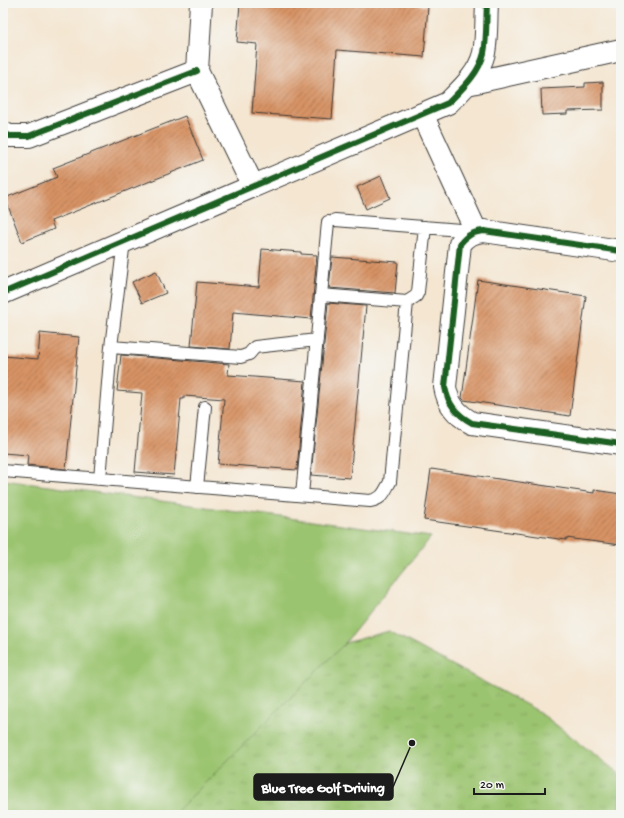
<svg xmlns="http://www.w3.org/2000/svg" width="624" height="818" font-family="'Gochi Hand',sans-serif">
<defs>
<pattern id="grass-tufts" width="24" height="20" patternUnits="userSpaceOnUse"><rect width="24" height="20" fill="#9bc470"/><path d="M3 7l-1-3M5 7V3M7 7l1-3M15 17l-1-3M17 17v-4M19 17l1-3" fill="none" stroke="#85a860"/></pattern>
<pattern id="building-hatch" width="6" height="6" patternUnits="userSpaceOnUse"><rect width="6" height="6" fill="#d79365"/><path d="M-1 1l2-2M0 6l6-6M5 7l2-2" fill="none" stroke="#ae7752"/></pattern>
</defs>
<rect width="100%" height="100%" fill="#f6f6f2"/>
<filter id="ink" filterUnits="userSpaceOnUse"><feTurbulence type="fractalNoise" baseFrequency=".025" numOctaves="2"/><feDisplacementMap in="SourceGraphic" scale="8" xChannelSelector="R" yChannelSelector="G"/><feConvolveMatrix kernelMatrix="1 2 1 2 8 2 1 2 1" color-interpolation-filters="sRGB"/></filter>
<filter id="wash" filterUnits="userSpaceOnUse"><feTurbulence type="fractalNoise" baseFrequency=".012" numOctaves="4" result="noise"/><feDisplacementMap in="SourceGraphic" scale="16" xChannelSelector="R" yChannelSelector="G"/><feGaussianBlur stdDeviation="0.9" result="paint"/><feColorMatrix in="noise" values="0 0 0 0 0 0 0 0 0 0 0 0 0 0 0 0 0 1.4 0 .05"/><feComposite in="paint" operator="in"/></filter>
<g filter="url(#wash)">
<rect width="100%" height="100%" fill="#f4e6d1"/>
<path fill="url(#grass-tufts)" stroke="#5c7046" d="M 389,631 L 538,711 L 621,775 L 621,815 L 173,815 L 345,643 Z"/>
<path fill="#9bc470" stroke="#5c7046" d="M 3,480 L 431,537 L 345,643 L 173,815 L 3,815 Z"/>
<g id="blocks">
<path fill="url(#building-hatch)" d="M 240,3 L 299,5 L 300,3 L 394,3 L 428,6 L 424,57 L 337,50 L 332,119 L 252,113 L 257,44 L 237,42 Z
M 603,82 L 603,110 L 567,111 L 567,114 L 542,115 L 541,89 L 585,87 L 585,83 Z
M 185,116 L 203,160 L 51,221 L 54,229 L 22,242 L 5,198 L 57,177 L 53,168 Z
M 381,176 L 390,198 L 366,209 L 357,187 Z
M 262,249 L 301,252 L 301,254 L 317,255 L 311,319 L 233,312 L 230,349 L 191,346 L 197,282 L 259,287 Z
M 332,257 L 398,262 L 395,293 L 329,288 Z
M 156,271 L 166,293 L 142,303 L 132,282 Z
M 478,280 L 586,296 L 570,416 L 464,400 L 462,398 Z
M 328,303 L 366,306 L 350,478 L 311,475 Z
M 40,333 L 79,337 L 66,469 L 27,465 L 28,455 L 3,453 L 3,356 L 38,359 Z
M 121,355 L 229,364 L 228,375 L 305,381 L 297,470 L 218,464 L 224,399 L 184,396 L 184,399 L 181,399 L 174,475 L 135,472 L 142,393 L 117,391 Z
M 431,469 L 594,493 L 594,490 L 621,494 L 621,545 L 566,538 L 566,540 L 424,520 Z"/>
</g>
</g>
<g filter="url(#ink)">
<use href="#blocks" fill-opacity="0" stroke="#3c3a37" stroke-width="1"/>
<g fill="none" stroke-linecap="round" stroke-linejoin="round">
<g stroke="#3c3a37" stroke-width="14">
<path id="service" d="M 335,220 L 473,231
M 321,295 L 407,302 L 416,296 L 418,292 L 425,227
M 111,347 L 241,357 L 249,354 L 255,347 L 317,340
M 3,471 L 370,501 C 383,499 384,492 390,482 L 407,302
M 100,479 L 111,347 L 124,241
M 197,487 L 205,407
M 302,495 L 328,222"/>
</g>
<g stroke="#3c3a37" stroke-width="24">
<path id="minor" d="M 201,3 L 197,71 L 253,186
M 467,84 L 621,50
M 422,114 L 476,231
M 3,133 L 10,136 L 29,136 L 197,71
M 621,251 L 484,231 C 473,232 467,235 460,244 L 445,387 C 448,404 456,414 472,423 L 621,444
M 3,293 L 448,103 C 462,89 479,74 484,53 C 487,37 486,19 487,3"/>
</g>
<use href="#service" stroke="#fff" stroke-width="12"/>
<use href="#minor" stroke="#fff" stroke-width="22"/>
<g stroke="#f6f6f2" stroke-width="8">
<path id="cycleway" d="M 3,133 L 10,136 L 29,136 L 197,71
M 621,251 L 484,231 C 473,232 467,235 460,244 L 445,387 C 448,404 456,414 472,423 L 621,444
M 3,293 L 448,103 C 462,89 479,74 484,53 C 487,37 486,19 487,3"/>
</g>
<use href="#cycleway" stroke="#1b5e20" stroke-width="6"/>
</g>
</g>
<path fill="none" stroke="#1c1c1c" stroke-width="1.5" d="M412 743L393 787"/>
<circle fill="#1c1c1c" stroke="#f6f6f2" stroke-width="1.5" cx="412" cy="743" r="4"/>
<rect fill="#1c1c1c" stroke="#1c1c1c" stroke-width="1.5" x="254" y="774" width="139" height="26" rx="4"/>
<g font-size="14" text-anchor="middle" font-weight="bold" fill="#fff">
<text x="323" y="792">Blue Tree Golf Driving</text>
</g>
<rect width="624" height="818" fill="none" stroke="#f6f6f2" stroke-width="16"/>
<path d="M474 788v6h71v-6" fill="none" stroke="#1c1c1c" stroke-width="2"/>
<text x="480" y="788" font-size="12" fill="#1c1c1c" stroke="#f6f6f2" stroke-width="3" paint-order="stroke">20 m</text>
</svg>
